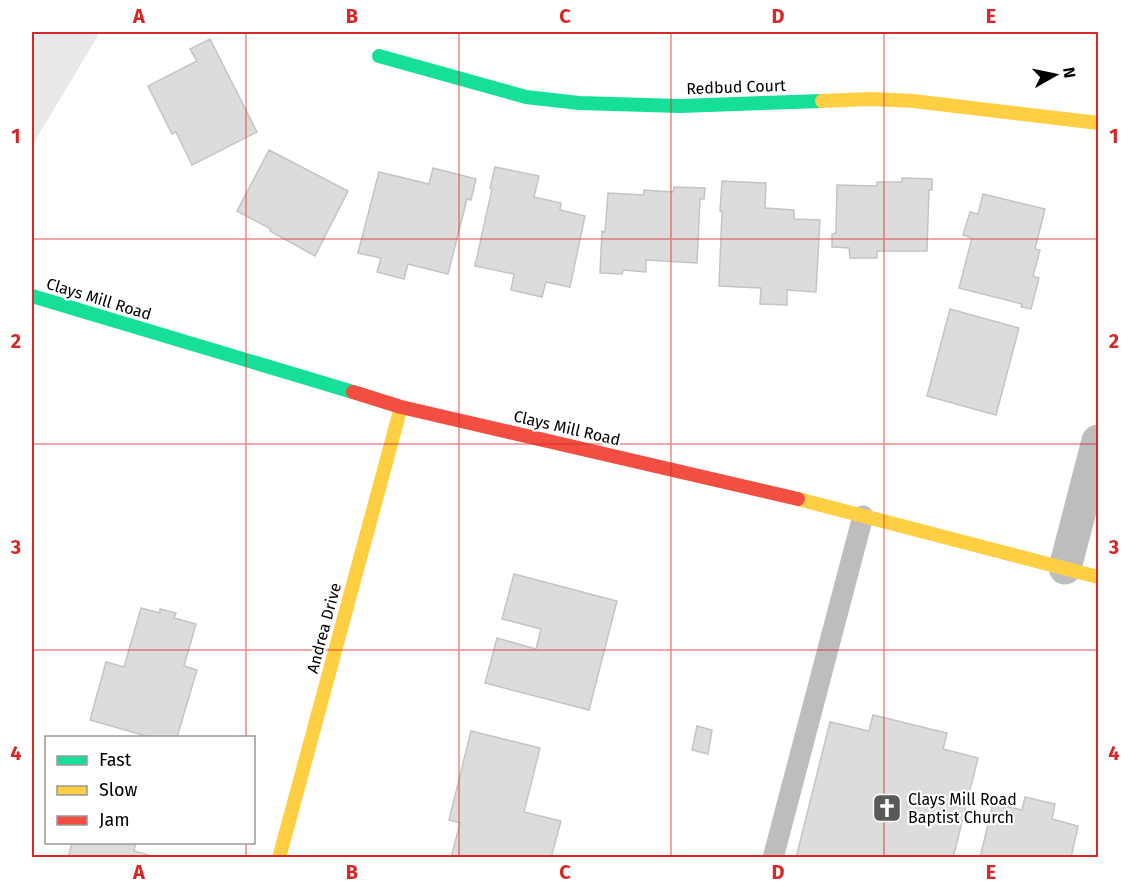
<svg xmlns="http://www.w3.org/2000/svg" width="1130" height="889" font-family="'Fira Sans',sans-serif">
<rect width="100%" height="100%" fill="#fff"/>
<path fill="#e9e9e9" d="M 32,32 L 100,32 L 32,146 Z"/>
<path fill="#dcdcdc" stroke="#c4c4c4" stroke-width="1.5" d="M 210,39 L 257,132 L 192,165 L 176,132 L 172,134 L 148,86 L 197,61 L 190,49 Z
M 269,150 L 348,191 L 315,256 L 270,231 L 271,229 L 237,211 Z
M 495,167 L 539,176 L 534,197 L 561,203 L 560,210 L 585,216 L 570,287 L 546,282 L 542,297 L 511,290 L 514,274 L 475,266 L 492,189 L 490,188 Z
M 433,168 L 476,179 L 471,200 L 467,199 L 448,274 L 408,264 L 404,279 L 377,272 L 381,258 L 358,253 L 379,172 L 429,184 Z
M 902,178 L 932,179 L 932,190 L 929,190 L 927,251 L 877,251 L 877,258 L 850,258 L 849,248 L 832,247 L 832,234 L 836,233 L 837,185 L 877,186 L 877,182 L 902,182 Z
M 722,181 L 766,183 L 765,208 L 794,210 L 794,219 L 820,220 L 816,292 L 787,290 L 787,305 L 760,304 L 761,288 L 719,286 L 722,212 L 720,211 Z
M 674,187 L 705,188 L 704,199 L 700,199 L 697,263 L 646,260 L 646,272 L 623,270 L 622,274 L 600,273 L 602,231 L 605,232 L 608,193 L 644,195 L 644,190 L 673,192 Z
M 983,194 L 1045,209 L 1035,249 L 1040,250 L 1033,276 L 1039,278 L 1031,309 L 1021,307 L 1022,304 L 959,288 L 972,238 L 963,235 L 970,212 L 978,214 Z
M 950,309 L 1019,328 L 996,415 L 927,396 Z
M 514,574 L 617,601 L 589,710 L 485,683 L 497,638 L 536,649 L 541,629 L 502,619 Z
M 141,608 L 160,613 L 160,609 L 176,613 L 174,618 L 196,624 L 184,666 L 197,670 L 178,734 L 179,738 L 153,738 L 90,720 L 106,662 L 124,667 Z
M 873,715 L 947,733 L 943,749 L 978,758 L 953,858 L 796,858 L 830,722 L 869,731 Z
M 697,726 L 712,730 L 708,754 L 692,750 Z
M 471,731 L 540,748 L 524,812 L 561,821 L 551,858 L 451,858 L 460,823 L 449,820 Z
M 1025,797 L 1055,804 L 1052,819 L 1078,826 L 1071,858 L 980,858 L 993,803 L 1022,810 Z
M 72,842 L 136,842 L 134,851 L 149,855 L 149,858 L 68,858 Z"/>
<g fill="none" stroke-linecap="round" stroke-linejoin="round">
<path stroke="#bdbdbd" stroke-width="21" d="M 773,858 L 863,516"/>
<path stroke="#bdbdbd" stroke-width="33" d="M 1065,568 L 1098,441"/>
<path stroke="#16e098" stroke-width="14" d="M 379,56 L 526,97 L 579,103 L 680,106 L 822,101
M 32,296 L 353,392"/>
<path stroke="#ffcf43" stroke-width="14" d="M 822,101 L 871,99 L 913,101 L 1098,123
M 798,499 L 1098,577
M 279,858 L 401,407"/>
<path stroke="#f24e42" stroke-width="14" d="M 353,392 L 401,407 L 798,499"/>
</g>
<path fill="none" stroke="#d62828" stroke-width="1.5" stroke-opacity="0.55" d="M 246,32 L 246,738M 459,32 L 459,858M 671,32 L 671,858M 884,32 L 884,858M 32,239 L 1098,239M 32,444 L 1098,444M 32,650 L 1098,650M 246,842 L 246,858"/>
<defs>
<g id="church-square" transform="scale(1.5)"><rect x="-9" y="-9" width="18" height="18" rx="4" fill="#595959" stroke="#fff"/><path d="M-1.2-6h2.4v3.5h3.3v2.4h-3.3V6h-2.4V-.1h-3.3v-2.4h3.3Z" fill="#fff"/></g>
</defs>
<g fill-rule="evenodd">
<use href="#church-square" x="887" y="808"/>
</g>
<g text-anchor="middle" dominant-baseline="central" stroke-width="4.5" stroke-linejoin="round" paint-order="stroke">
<g font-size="16" fill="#000" stroke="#fff">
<text transform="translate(736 87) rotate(-2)">Redbud Court</text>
<text transform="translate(99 299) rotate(17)">Clays Mill Road</text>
<text transform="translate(567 428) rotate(13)">Clays Mill Road</text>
<text transform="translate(324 628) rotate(-75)">Andrea Drive</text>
</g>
<g font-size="16" fill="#000" stroke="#fff" text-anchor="start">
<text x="908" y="799">Clays Mill Road<tspan x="908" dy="18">Baptist Church</tspan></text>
</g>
</g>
<rect width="1130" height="889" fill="none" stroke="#ffffff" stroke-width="66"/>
<rect x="45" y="736" width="210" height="108" fill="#ffffff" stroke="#999999" stroke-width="1.5"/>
<rect x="57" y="756" width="30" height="9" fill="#16e098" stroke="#999999" stroke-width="1.5"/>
<text x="99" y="766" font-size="18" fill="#000000">Fast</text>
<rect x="57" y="786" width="30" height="9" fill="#ffcf43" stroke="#999999" stroke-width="1.5"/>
<text x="99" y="796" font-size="18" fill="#000000">Slow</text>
<rect x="57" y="816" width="30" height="9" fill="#f24e42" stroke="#999999" stroke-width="1.5"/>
<text x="99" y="826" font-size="18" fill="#000000">Jam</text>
<g transform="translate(1055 75) rotate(81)" stroke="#ffffff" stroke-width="4.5" paint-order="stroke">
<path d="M0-4.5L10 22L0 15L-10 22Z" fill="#000000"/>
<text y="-9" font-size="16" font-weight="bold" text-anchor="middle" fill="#000000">N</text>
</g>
<rect x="33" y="33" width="1064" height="823" fill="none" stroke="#d62828" stroke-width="2"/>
<g font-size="20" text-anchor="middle" font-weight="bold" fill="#d62828">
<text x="139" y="23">A</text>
<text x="352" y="23">B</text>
<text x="565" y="23">C</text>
<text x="778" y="23">D</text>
<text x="991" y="23">E</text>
<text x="16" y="143">1</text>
<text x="1114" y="143">1</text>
<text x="16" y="348">2</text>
<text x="1114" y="348">2</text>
<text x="16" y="554">3</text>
<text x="1114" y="554">3</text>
<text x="16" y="760">4</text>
<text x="1114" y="760">4</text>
<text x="139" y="879">A</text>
<text x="352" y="879">B</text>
<text x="565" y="879">C</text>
<text x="778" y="879">D</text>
<text x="991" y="879">E</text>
</g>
</svg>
